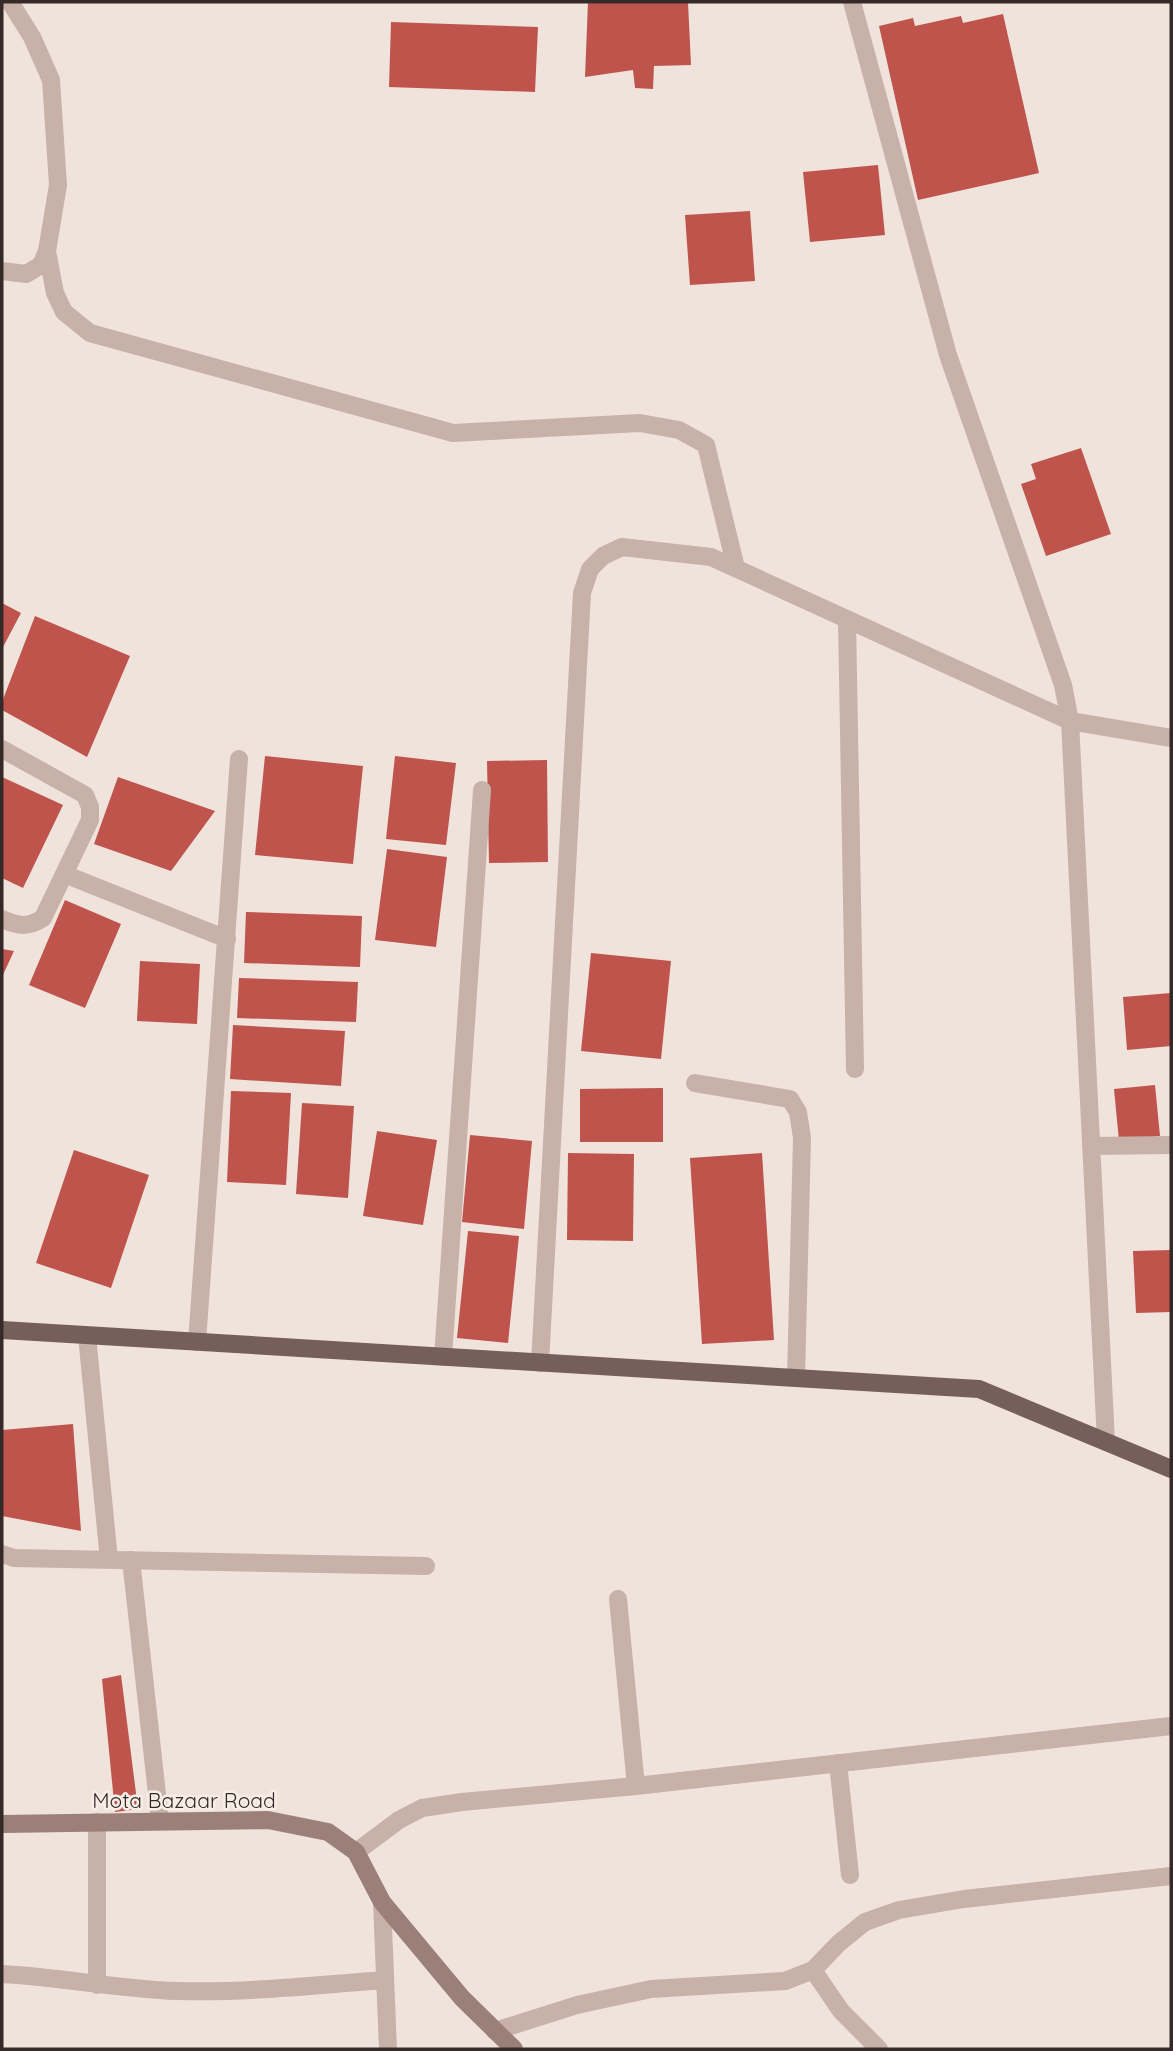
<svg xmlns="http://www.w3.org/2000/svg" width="1173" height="2051" font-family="Quicksand,sans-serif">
<rect width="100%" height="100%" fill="#f0e3dc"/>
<path fill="#be544c" d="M 588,2 L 688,2 L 691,65 L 654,66 L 653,89 L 635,88 L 633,70 L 585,77 Z
M 1003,14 L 1039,173 L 918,200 L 879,26 L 913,18 L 915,26 L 961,16 L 963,23 Z
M 391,22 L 538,27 L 535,92 L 389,87 Z
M 878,165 L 885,235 L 810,242 L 803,172 Z
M 750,211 L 755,281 L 690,285 L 685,215 Z
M 1081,448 L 1111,534 L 1046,556 L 1021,484 L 1036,479 L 1031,464 Z
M 2,603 L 21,613 L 2,649 Z
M 35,616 L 130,656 L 87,757 L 2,710 L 2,702 Z
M 265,756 L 363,766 L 353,864 L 255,855 Z
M 395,756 L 456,763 L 446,845 L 386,839 Z
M 547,760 L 548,862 L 489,863 L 487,761 Z
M 2,777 L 63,805 L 23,888 L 2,878 Z
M 118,777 L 215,811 L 171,871 L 94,844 Z
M 387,849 L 447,857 L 436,947 L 375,940 Z
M 65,900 L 121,924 L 85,1008 L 29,985 Z
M 246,912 L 362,916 L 360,967 L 244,963 Z
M 2,949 L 14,951 L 2,977 Z
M 591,953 L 671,961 L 661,1059 L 581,1051 Z
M 140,961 L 200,964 L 197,1024 L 137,1021 Z
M 239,978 L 358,982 L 356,1022 L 237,1018 Z
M 1171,993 L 1171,1046 L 1127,1050 L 1123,997 Z
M 233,1025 L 345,1031 L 341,1086 L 230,1079 Z
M 1155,1085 L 1160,1136 L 1119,1141 L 1114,1089 Z
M 663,1088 L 663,1142 L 580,1142 L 580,1089 Z
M 231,1091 L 291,1093 L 286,1185 L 227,1182 Z
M 302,1103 L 354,1106 L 348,1198 L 296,1194 Z
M 377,1131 L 437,1140 L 423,1225 L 363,1216 Z
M 470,1135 L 532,1141 L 524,1229 L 462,1222 Z
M 74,1150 L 149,1175 L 111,1288 L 36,1263 Z
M 568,1153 L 634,1154 L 633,1241 L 567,1240 Z
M 762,1153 L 774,1340 L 702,1344 L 690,1158 Z
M 468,1231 L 519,1236 L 508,1343 L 457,1338 Z
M 1171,1250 L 1171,1312 L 1136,1313 L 1133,1251 Z
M 73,1424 L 81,1531 L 2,1516 L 2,1430 Z
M 121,1675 L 138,1809 L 115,1812 L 102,1679 Z"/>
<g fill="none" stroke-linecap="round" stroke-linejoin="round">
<path stroke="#c8b1a8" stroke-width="18" d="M 838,1763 L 850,1875"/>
<path stroke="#c8b1a8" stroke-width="18" d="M 852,2 L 948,355 L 1063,685 L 1070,721 L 1106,1442
M 47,251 L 55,293 L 64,312 L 90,333 L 453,433 L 640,423 L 679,430 L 706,445 L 736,568
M 2,271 L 26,274 L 41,265 L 47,251 L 58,185 L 51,80 L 32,37 L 10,2
M 847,619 L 855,1069
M 2,749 L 85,795 L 90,807 L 90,820 L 43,918 C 28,928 18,926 2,919
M 64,874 L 227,939
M 695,1083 L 790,1099 L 798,1112 L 802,1138 L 796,1378
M 1091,1146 L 1171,1145
M 87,1336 L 109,1560
M 197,1342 L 239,759
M 443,1357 L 482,790
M 540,1363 L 582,593 L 590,569 L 603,556 L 622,547 L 711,557 L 1070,721 L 1171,738
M 2,1554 L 14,1558 L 426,1566
M 131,1560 L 160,1821
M 618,1599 L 636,1786
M 356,1852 L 399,1820 L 422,1808 L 462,1802 L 636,1786 L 1171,1726
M 382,1902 L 388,2049
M 813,1970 L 841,2011 L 879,2049
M 2,1974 C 61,1977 118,1989 177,1991 C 247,1993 316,1985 385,1980
M 97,1985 L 97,1822
M 495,2031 L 577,2005 L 651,1989 L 785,1981 L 813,1970 L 839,1943 L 865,1922 L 899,1910 L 964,1899 L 1171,1876"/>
<path stroke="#9b807a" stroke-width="18" d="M 2,1824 L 268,1820 L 328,1832 L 356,1852 L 382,1902 L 462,1998 L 514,2049"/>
<path stroke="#765f5a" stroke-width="18" d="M 2,1330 L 979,1389 L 1171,1469"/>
</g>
<g text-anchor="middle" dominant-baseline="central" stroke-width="5" stroke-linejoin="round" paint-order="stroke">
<g font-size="21" fill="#352a28" stroke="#f8eee8">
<text x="184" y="1800">Mota Bazaar Road</text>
</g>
</g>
<rect width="1173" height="2051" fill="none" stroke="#352a28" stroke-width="7"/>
</svg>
